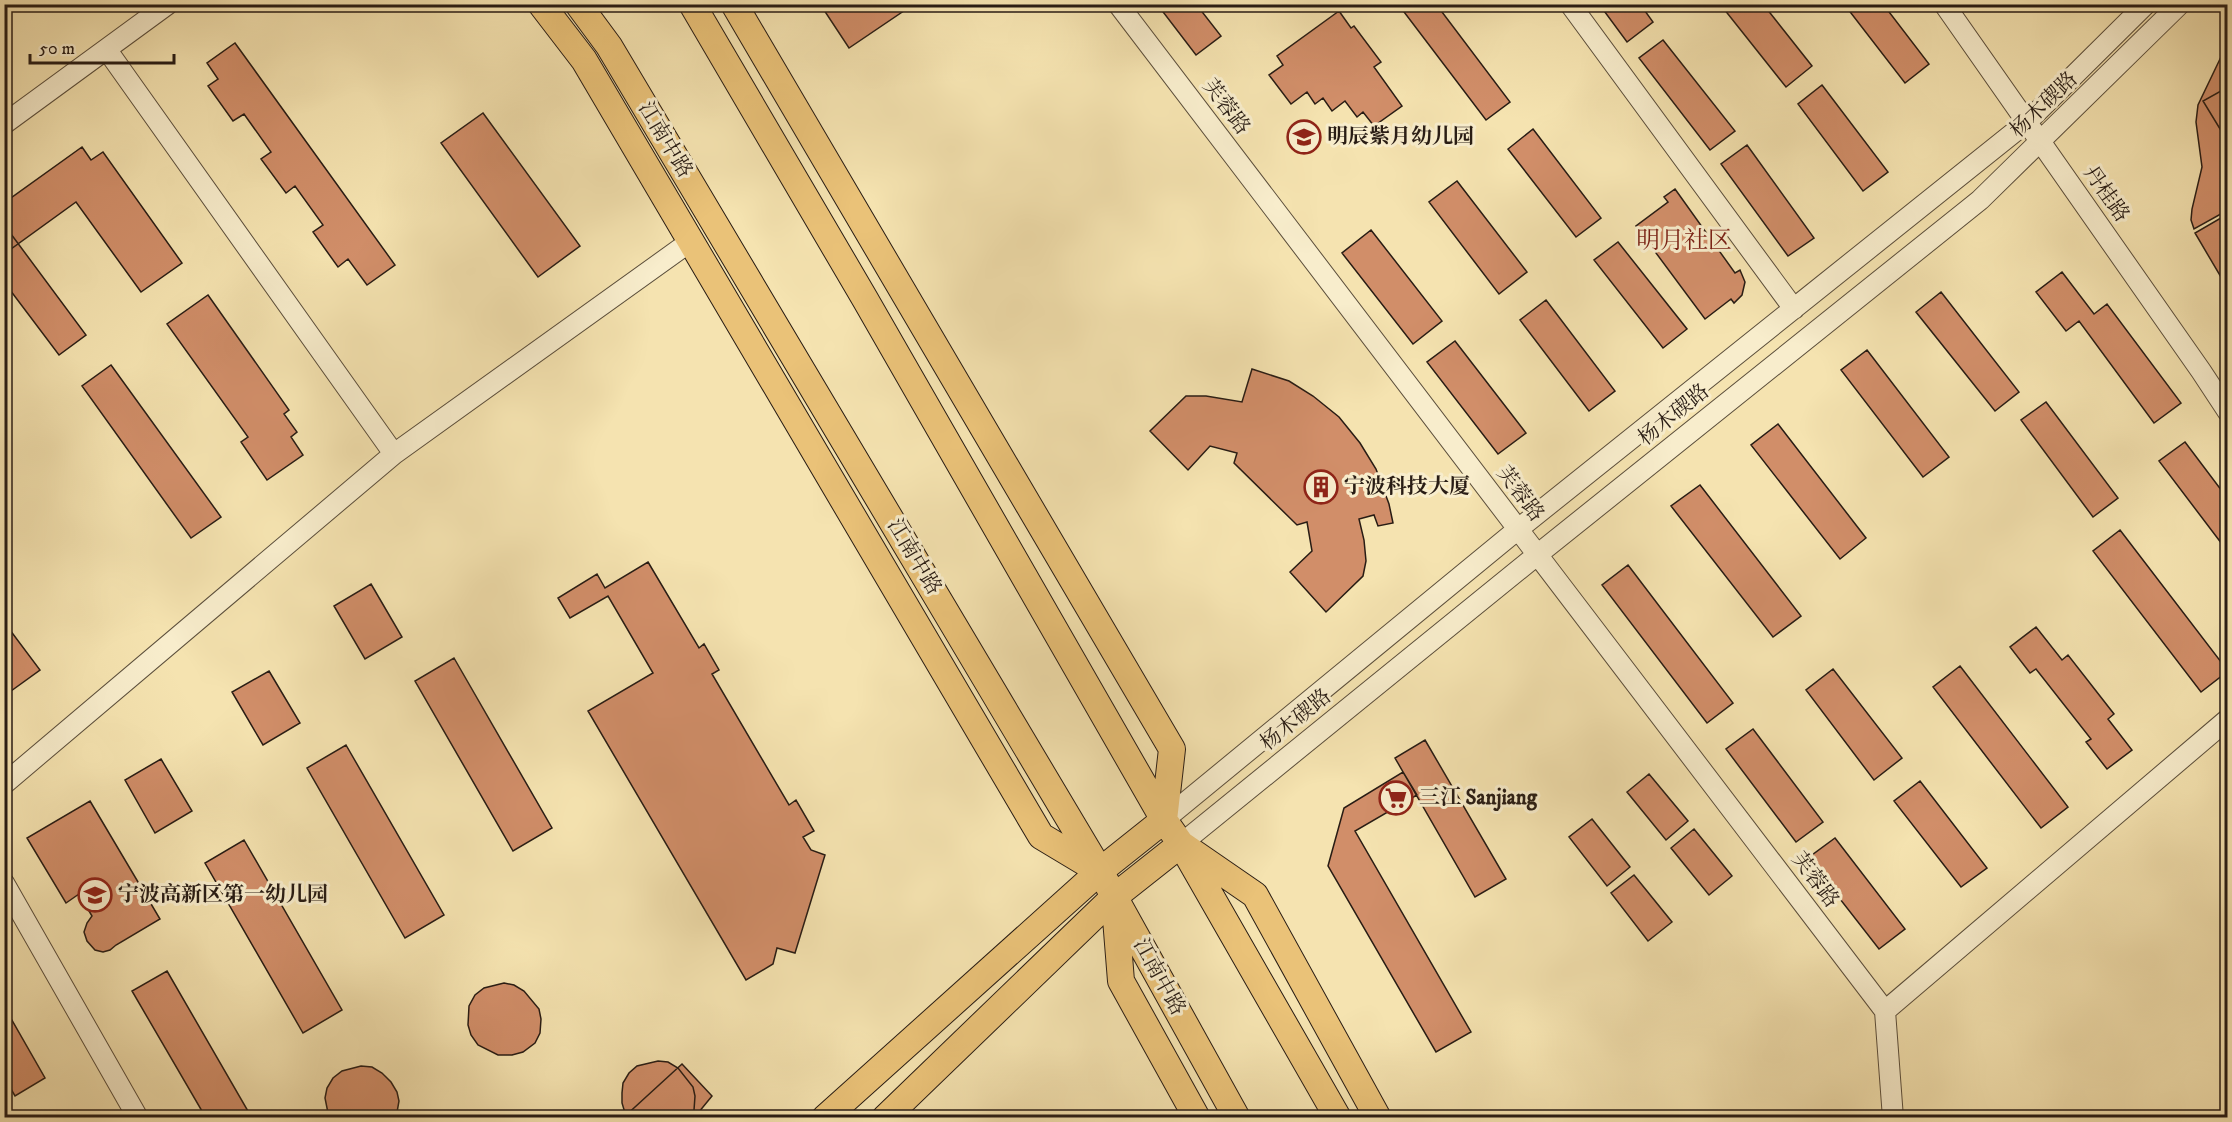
<svg xmlns="http://www.w3.org/2000/svg" width="2232" height="1122" font-family="'IM FELL DW Pica','Noto Serif SC',serif">
<rect width="100%" height="100%" fill="#f5e3b0"/>
<filter id="stains"><feTurbulence type="fractalNoise" baseFrequency=".00333" numOctaves="4"/><feColorMatrix values="0 0 0 0 .2 0 0 0 0 .09 0 0 0 0 .02 0 0 0 .5 -.17"/></filter>
<radialGradient id="worn" r=".72"><stop offset=".6" stop-color="#630" stop-opacity="0"/><stop offset="1" stop-color="#630" stop-opacity=".3"/></radialGradient>
<path fill="#d18e69" stroke="#281c14" stroke-width="1.5" d="M 820,4 L 914,4 L 849,48 Z
M 1157,4 L 1196,4 L 1221,36 L 1196,55 Z
M 1398,4 L 1436,4 L 1510,102 L 1486,120 Z
M 1599,4 L 1640,4 L 1653,22 L 1627,42 Z
M 1720,4 L 1763,4 L 1812,66 L 1786,87 Z
M 1844,4 L 1883,4 L 1929,64 L 1905,83 Z
M 1339,11 L 1351,28 L 1354,26 L 1381,62 L 1374,67 L 1402,106 L 1374,126 L 1363,112 L 1357,117 L 1345,101 L 1332,111 L 1323,98 L 1315,104 L 1307,92 L 1291,104 L 1269,75 L 1283,65 L 1277,56 Z
M 1663,40 L 1735,131 L 1710,150 L 1639,58 Z
M 235,43 L 395,265 L 367,285 L 348,259 L 338,267 L 313,232 L 323,225 L 295,186 L 286,193 L 261,159 L 271,152 L 244,114 L 233,121 L 208,86 L 218,79 L 207,63 Z
M 2220,59 L 2228,72 L 2228,210 L 2194,229 L 2191,220 L 2192,209 L 2202,167 L 2196,122 L 2198,105 Z
M 1822,85 L 1888,172 L 1863,191 L 1798,104 Z
M 2228,87 L 2228,142 L 2203,101 Z
M 483,113 L 580,246 L 538,277 L 441,143 Z
M 1533,129 L 1601,218 L 1576,237 L 1508,149 Z
M 1747,145 L 1814,238 L 1788,256 L 1721,164 Z
M 82,147 L 91,160 L 103,152 L 182,263 L 141,292 L 76,202 L 4,254 L 4,203 Z
M 1457,181 L 1527,272 L 1499,294 L 1429,202 Z
M 1675,189 L 1735,273 L 1740,270 L 1745,282 L 1742,295 L 1734,303 L 1731,299 L 1705,319 L 1636,226 L 1668,202 L 1664,197 Z
M 2226,215 L 2228,218 L 2228,289 L 2195,233 Z
M 1371,230 L 1442,321 L 1413,344 L 1342,253 Z
M 11,234 L 86,335 L 59,355 L 4,282 L 4,239 Z
M 1618,242 L 1687,329 L 1663,348 L 1594,260 Z
M 2062,272 L 2094,314 L 2107,304 L 2181,403 L 2154,423 L 2079,321 L 2066,331 L 2036,292 Z
M 1941,292 L 2019,392 L 1995,411 L 1916,312 Z
M 208,295 L 289,410 L 284,414 L 297,432 L 291,437 L 303,455 L 267,480 L 241,442 L 248,437 L 167,324 Z
M 1546,300 L 1615,391 L 1589,411 L 1520,320 Z
M 1455,341 L 1526,433 L 1498,454 L 1427,362 Z
M 1867,350 L 1949,457 L 1923,477 L 1841,370 Z
M 111,365 L 221,517 L 191,538 L 82,386 Z
M 1252,369 L 1289,381 L 1313,396 L 1339,417 L 1360,443 L 1376,469 L 1389,504 L 1393,523 L 1378,526 L 1374,515 L 1359,519 L 1364,540 L 1366,561 L 1363,576 L 1326,612 L 1290,572 L 1312,551 L 1307,522 L 1297,525 L 1234,463 L 1237,453 L 1210,446 L 1188,470 L 1150,431 L 1186,396 L 1206,396 L 1242,402 Z
M 2046,402 L 2118,498 L 2093,517 L 2021,420 Z
M 1778,424 L 1866,538 L 1840,559 L 1751,445 Z
M 2185,442 L 2228,499 L 2228,552 L 2159,461 Z
M 1700,485 L 1801,616 L 1773,637 L 1671,506 Z
M 2120,530 L 2228,671 L 2201,692 L 2093,551 Z
M 648,562 L 699,648 L 704,644 L 719,670 L 712,674 L 789,805 L 796,800 L 814,831 L 803,837 L 811,850 L 825,855 L 795,953 L 777,948 L 773,964 L 746,980 L 588,711 L 653,673 L 608,596 L 570,618 L 558,598 L 597,574 L 605,588 Z
M 1628,565 L 1733,703 L 1707,723 L 1602,585 Z
M 371,584 L 402,637 L 365,659 L 334,606 Z
M 4,622 L 40,670 L 11,691 L 4,681 Z
M 2036,627 L 2062,660 L 2068,655 L 2114,714 L 2108,719 L 2132,750 L 2107,769 L 2086,742 L 2091,739 L 2036,669 L 2030,673 L 2010,647 Z
M 454,658 L 552,828 L 513,851 L 415,681 Z
M 1960,666 L 2068,807 L 2041,828 L 1933,687 Z
M 1833,669 L 1902,758 L 1874,780 L 1806,690 Z
M 269,671 L 300,723 L 263,745 L 232,692 Z
M 1753,729 L 1823,822 L 1796,842 L 1726,749 Z
M 1425,740 L 1506,879 L 1475,897 L 1395,758 Z
M 346,745 L 444,915 L 405,938 L 307,768 Z
M 161,759 L 192,811 L 155,833 L 125,780 Z
M 1403,772 L 1417,795 L 1355,831 L 1471,1032 L 1436,1052 L 1328,866 L 1344,808 Z
M 1649,774 L 1688,821 L 1666,840 L 1627,792 Z
M 1920,781 L 1987,868 L 1961,887 L 1894,801 Z
M 90,801 L 160,919 L 116,945 L 110,950 L 103,952 L 95,950 L 87,941 L 84,932 L 87,923 L 92,916 L 79,894 L 66,903 L 27,838 Z
M 1592,819 L 1630,867 L 1607,886 L 1569,837 Z
M 1694,829 L 1732,876 L 1709,895 L 1671,848 Z
M 1835,838 L 1905,929 L 1879,949 L 1808,858 Z
M 244,840 L 342,1010 L 303,1033 L 205,863 Z
M 1634,875 L 1672,922 L 1648,941 L 1611,893 Z
M 167,971 L 252,1118 L 206,1118 L 132,991 Z
M 504,983 L 514,985 L 524,991 L 539,1009 L 541,1019 L 540,1033 L 535,1043 L 523,1052 L 512,1055 L 498,1055 L 478,1045 L 471,1035 L 468,1025 L 469,1006 L 475,995 L 484,988 Z
M 9,1015 L 45,1078 L 15,1096 L 4,1077 L 4,1018 Z
M 658,1061 L 668,1062 L 678,1068 L 693,1087 L 695,1096 L 694,1110 L 690,1118 L 629,1118 L 625,1113 L 622,1103 L 622,1093 L 623,1083 L 629,1073 L 637,1066 Z
M 682,1064 L 712,1096 L 694,1118 L 623,1118 Z
M 361,1066 L 372,1067 L 382,1073 L 391,1082 L 397,1092 L 399,1101 L 396,1118 L 329,1118 L 325,1098 L 327,1088 L 333,1078 L 342,1071 Z"/>
<g fill="none" stroke-linecap="round" stroke-linejoin="round">
<g stroke="#5b4e3b" stroke-width="22">
<path id="minor" d="M 1118,4 L 1885,1011
M 1570,4 L 1794,309
M 1944,4 L 2201,371 L 2228,412
M 107,50 L 394,454
M 4,124 L 168,4
M 4,784 L 394,454 L 691,241
M 1164,820 L 1517,530 L 2027,122 L 2146,4
M 1181,844 L 1537,555 L 1980,200 L 2180,4
M 4,883 L 138,1118
M 1885,1011 L 2228,719
M 1885,1011 L 1893,1118"/>
</g>
<g stroke="#281c14" stroke-width="28">
<path id="major" d="M 541,4 L 584,60 L 1041,836 L 1096,869
M 578,4 L 609,46 L 1100,871 L 1237,1118
M 692,4 L 865,299 L 1164,820 L 1181,844 L 1338,1118
M 734,4 L 1172,749 L 1164,820 L 1100,871 L 825,1118
M 1115,906 L 1121,981 L 1197,1118
M 885,1118 L 1114,897 L 1181,844 L 1255,895 L 1378,1118"/>
</g>
<use href="#minor" stroke="#f8edcc" stroke-width="20"/>
<use href="#major" stroke="#eac278" stroke-width="26"/>
</g>
<defs>
<g id="school-ring" transform="scale(1.725)"><circle r="9.5" fill="#f8edcc" stroke="#8f2418" stroke-width="1.5"/><path d="M0-5L7-2L0 1L-7-2ZM-4 1L0 2.5L4 1V4Q0 6-4 4Z" fill="#8f2418"/></g>
<g id="building-ring" transform="scale(1.725)"><circle r="9.5" fill="#f8edcc" stroke="#8f2418" stroke-width="1.5"/><path d="M-4-6H4V6H1V3H-1V6H-4ZM-2.5-4.3h1.7v1.8h-1.7ZM.8-4.3h1.7v1.8H.8ZM-2.5-1h1.7V.8h-1.7ZM.8-1h1.7V.8H.8Z" fill="#8f2418"/></g>
<g id="supermarket-ring" transform="scale(1.725)"><circle r="9.5" fill="#f8edcc" stroke="#8f2418" stroke-width="1.5"/><path d="M-6-5.5h2.5l.6 2H6L4.5 2H-2.5L-4.4-4H-6ZM-1.5 3.2a1.3 1.3 0 1 0 .1 0ZM3 3.2a1.3 1.3 0 1 0 .1 0Z" fill="#8f2418"/></g>
</defs>
<g fill-rule="evenodd">
<use href="#school-ring" x="1304" y="137"/>
<use href="#building-ring" x="1321" y="487"/>
<use href="#supermarket-ring" x="1396" y="798"/>
<use href="#school-ring" x="95" y="895"/>
</g>
<g text-anchor="middle" dominant-baseline="central" stroke-width="6" stroke-linejoin="round" paint-order="stroke">
<g font-size="21" fill="#281c14" stroke="#f8edcc">
<text transform="translate(2044 105) rotate(-44)">杨木碶路</text>
<text transform="translate(1226 107) rotate(53)">芙蓉路</text>
<text transform="translate(665 140) rotate(59)">江南中路</text>
<text transform="translate(2106 194) rotate(55)">丹桂路</text>
<text transform="translate(1674 415) rotate(-39)">杨木碶路</text>
<text transform="translate(1520 494) rotate(53)">芙蓉路</text>
<text transform="translate(914 557) rotate(59)">江南中路</text>
<text transform="translate(1296 720) rotate(-39)">杨木碶路</text>
<text transform="translate(1815 880) rotate(53)">芙蓉路</text>
<text transform="translate(1159 977) rotate(61)">江南中路</text>
</g>
<g font-size="21" font-weight="bold" fill="#281c14" stroke="#f8edcc" text-anchor="start">
<text x="1327" y="137">明辰紫月幼儿园</text>
<text x="1344" y="487">宁波科技大厦</text>
<text x="1419" y="798">三江 Sanjiang</text>
<text x="118" y="895">宁波高新区第一幼儿园</text>
</g>
<g font-size="24" fill="#7a1f14" stroke="#f8edcc">
<text x="1684" y="241">明月社区</text>
</g>
</g>
<rect width="2232" height="1122" fill="none" stroke="#f5e3b0" stroke-width="24"/>
<rect x="6" y="6" width="2220" height="1110" fill="none" stroke="#281c14" stroke-width="3"/>
<rect x="12" y="12" width="2208" height="1098" fill="none" stroke="#281c14" stroke-width="1.5"/>
<path d="M30 54v9h144v-9" fill="none" stroke="#281c14" stroke-width="3"/>
<text x="39" y="54" font-size="18" fill="#281c14" stroke="#f8edcc" stroke-width="4.5" paint-order="stroke">50 m</text>
<rect width="100%" height="100%" filter="url(#stains)"/>
<rect width="100%" height="100%" fill="url(#worn)"/>
</svg>
